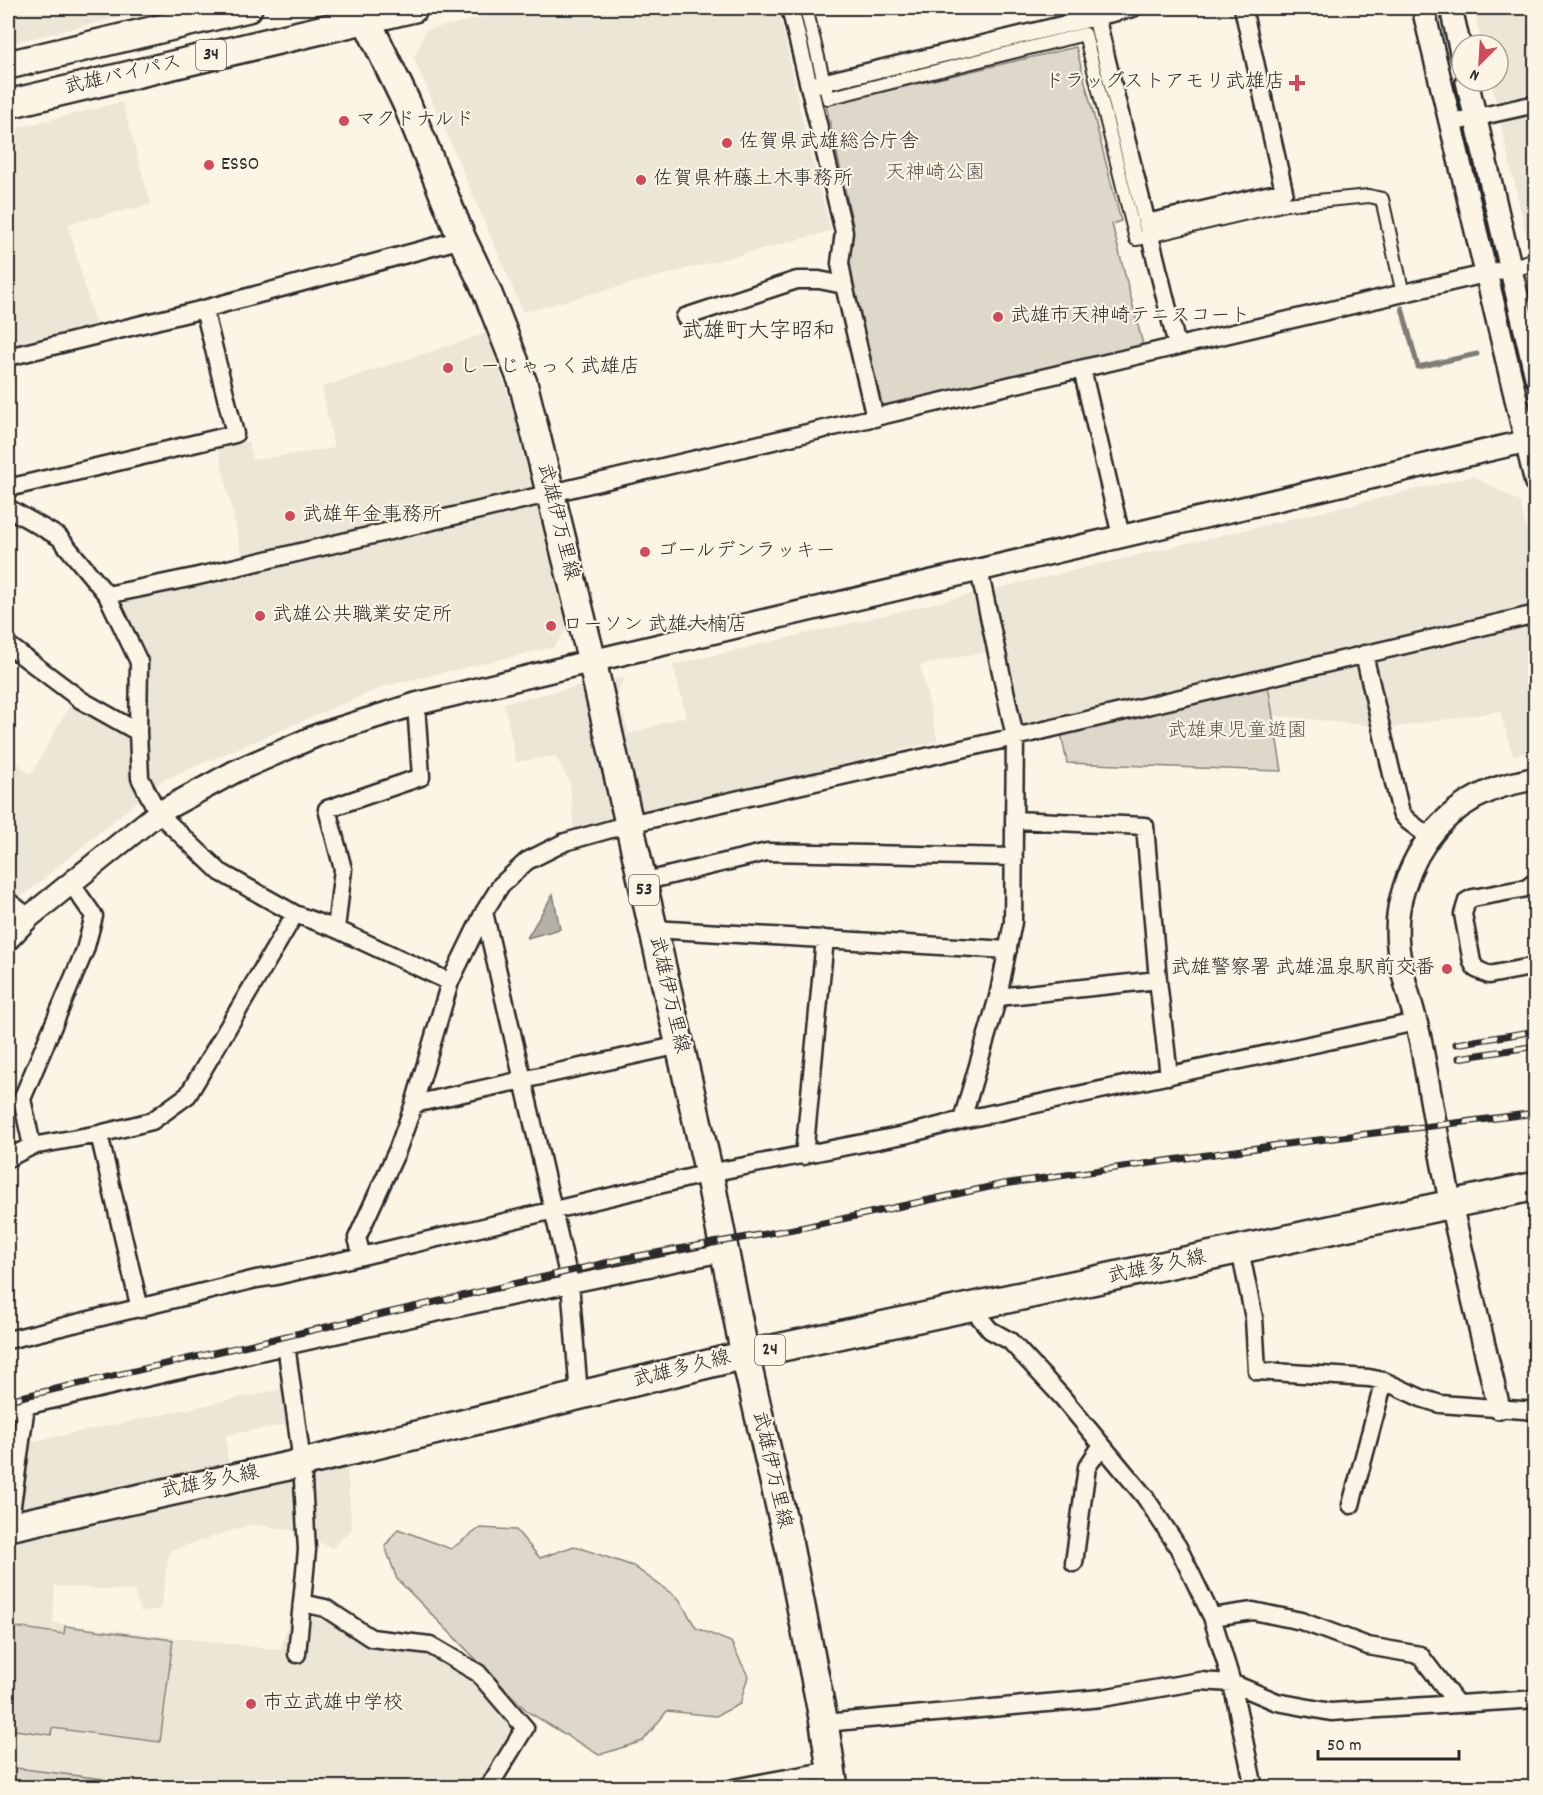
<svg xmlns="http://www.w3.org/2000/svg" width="1543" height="1795" font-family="Dekko,'Klee One',sans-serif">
<rect width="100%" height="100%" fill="#fcf5e5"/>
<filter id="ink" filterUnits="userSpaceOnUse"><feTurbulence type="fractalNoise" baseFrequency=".0167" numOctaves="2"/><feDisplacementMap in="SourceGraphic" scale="12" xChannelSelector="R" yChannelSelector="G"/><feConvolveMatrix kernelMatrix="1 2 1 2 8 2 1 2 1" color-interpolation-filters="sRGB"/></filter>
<g filter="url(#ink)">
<path fill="#ece6d7" d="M 8,8 L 159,8 L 8,44 Z
M 524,8 L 778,8 L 809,149 L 831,231 L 523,312 L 414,58 L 426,30 Z
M 1474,8 L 1535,8 L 1535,273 L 1491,81 L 1498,81 L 1498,45 L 1482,45 Z
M 122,102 L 151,204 L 68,224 L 95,324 L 8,347 L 8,130 Z
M 487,333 L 511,404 L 567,629 L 554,647 L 385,686 L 163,780 L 19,899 L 8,913 L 8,755 L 31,775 L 79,688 L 130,715 L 135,665 L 114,587 L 243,559 L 218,448 L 248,441 L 253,460 L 334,448 L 322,387 Z
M 1473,476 L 1520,502 L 1535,567 L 1535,751 L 1513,756 L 1500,711 L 1391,728 L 1273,715 L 1268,686 L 1061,733 L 1009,743 L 989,651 L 920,665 L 938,741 L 574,830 L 570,783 L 555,756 L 516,762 L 504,703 L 626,676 L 617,694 L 629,734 L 686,716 L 673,665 Z
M 287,1388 L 291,1424 L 226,1435 L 228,1463 L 8,1513 L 8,1447 Z
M 347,1467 L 352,1529 L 332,1548 L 291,1530 L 252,1524 L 169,1551 L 161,1609 L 141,1612 L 134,1591 L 55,1586 L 53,1623 L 281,1650 L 290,1614 L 324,1619 L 367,1646 L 425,1654 L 472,1678 L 518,1730 L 493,1787 L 8,1787 L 8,1539 L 315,1472 Z"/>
<path fill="#ded8ca" stroke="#84827a" stroke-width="1.5" d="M 1076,47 L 1121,221 L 1112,224 L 1143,345 L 881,408 L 848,268 L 853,225 L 826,105 Z
M 1268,686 L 1282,771 L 1067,763 L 1061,733 Z
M 480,1528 L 516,1530 L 540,1558 L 574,1546 L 633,1566 L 679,1599 L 696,1628 L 731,1642 L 748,1676 L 740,1704 L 716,1716 L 667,1711 L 643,1741 L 599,1755 L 528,1712 L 397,1579 L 385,1546 L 398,1529 L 451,1549 Z
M 8,1626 L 64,1634 L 65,1626 L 173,1640 L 160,1742 L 52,1728 L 51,1735 L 8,1729 Z
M 8,1767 L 103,1779 L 102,1787 L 8,1787 Z"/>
<path fill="#b4b0a5" stroke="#7d7b74" stroke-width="1.5" d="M 553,894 L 560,929 L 527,938 Z"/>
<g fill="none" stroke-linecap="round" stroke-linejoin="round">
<path stroke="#7d7b74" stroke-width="5" d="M 1402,308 L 1418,367 L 1477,354"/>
<g stroke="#2b2b2b" stroke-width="16">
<path id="pedestrian" d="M 806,8 L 822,74
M 826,90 L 828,98 L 1085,34 L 1136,239 L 1142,238
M 1158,234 L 1286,204 L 1369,196 L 1382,199 L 1401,285"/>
</g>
<g stroke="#2b2b2b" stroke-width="21">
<path id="minor" d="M 790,8 L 809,86
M 1096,16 L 1177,346
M 1451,123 L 1536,104
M 1147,223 L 1284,191 L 1243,8
M 685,317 L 797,280 L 819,280 L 844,285
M 8,357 L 204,309 L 462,239
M 1082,369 L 1121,536
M 875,418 L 844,285 L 840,263 L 844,232 L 809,86 L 1133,8
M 8,488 L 235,434 L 204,309
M 8,508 L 59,537 L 107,595 L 139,662 L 138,732 L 140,778 L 158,813 L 220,872 L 295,914 L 336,929 L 343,869 L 327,809 L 421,777 L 416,704
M 107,595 L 194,577 L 1536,262
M 8,645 L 81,700 L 138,732
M 1364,654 L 1401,813 L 1408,821 L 1428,836
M 1014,820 L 1145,826 L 1158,980 L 1169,1076
M 1536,881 L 1527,888 L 1473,898 L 1467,901 L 1463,914 L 1472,962 L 1476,969 L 1489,975 L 1536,966
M 642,882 L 767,852 L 1014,857
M 8,901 L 29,917
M 336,929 L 450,982 L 484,912
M 653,929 L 1008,950
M 998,997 L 1158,980
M 414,1104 L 680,1045
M 962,1120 L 998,997 L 1013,922 L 1015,737 L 979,570
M 99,1134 L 140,1309
M 32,1146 L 22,1099 L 85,950 L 94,916 L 70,882
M 804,1156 L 825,939
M 8,1158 L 32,1146 L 99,1134 L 152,1121 L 188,1095 L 295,914
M 1240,1250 L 1254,1318 L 1257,1371 L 1369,1378 L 1384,1381 L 1421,1398 L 1440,1404 L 1536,1411
M 362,1256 L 709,1173 L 904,1135 L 962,1120 L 1416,1022
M 971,1307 L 990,1330 L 1010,1341 L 1062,1397 L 1145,1497 L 1178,1547 L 1212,1617 L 1232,1683 L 1254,1788
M 8,1340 L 256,1279 L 276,1276 L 362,1256 L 357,1238 L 397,1151 L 414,1104 L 450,982
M 286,1344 L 302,1463 L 307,1550 L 297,1654
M 579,1395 L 570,1283 L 484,912 L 501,885 L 527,861 L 565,842 L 629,824 L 1015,737 L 1536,614
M 8,1410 C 246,1354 484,1300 724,1253
M 1351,1505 L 1384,1381
M 9,1527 L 26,1405
M 1074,1563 L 1087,1467 L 1102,1445
M 302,1603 L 325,1608 L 371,1638 L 430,1645 L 478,1673 L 525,1728 L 490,1785
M 1212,1617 L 1253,1611 L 1301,1621 L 1368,1646 L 1420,1655 L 1457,1704
M 824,1723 L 1102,1698 L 1200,1681 L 1232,1683 L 1277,1702 L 1331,1712 L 1536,1699
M 733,1788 L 831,1770"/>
</g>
<g stroke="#2b2b2b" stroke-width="26">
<path id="tertiary" d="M 1423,8 L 1536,483
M 1451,8 L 1462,57
M 1467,81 L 1536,377
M 8,939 L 29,917 L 158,813 L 236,771 L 318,735 L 416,704 L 592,661 L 1536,439
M 1499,1408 C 1483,1340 1466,1272 1451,1204 C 1439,1151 1431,1097 1421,1043 C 1410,988 1385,946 1404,888 C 1418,843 1447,808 1492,790 C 1506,784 1521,782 1536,778"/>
</g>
<g stroke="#2b2b2b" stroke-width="32">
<path id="primary" d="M 366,19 L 406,102 L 462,239 L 486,289 L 523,383 L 592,661 L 709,1173 L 745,1355 L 789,1546 L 824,1723 L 834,1788
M 8,1527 L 302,1463 L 745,1355 L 1536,1186"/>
</g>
<g stroke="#2b2b2b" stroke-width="32">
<path id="trunk" d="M 8,65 L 248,8
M 8,104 L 414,8"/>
</g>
<use href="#pedestrian" stroke="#fcf5e5" stroke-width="12"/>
<use href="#minor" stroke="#fcf5e5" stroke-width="16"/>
<use href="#tertiary" stroke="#fcf5e5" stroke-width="21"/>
<use href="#primary" stroke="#fcf5e5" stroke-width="27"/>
<use href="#trunk" stroke="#fcf5e5" stroke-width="27"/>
<g stroke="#2b2b2b" stroke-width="7">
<path id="rail" d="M 1456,1044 L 1536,1031
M 1459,1058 L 1536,1046
M 8,1400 L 627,1258 L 805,1227 L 1003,1184 L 1278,1145 L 1536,1113"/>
</g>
<use href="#rail" stroke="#fcf5e5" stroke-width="4.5" stroke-dasharray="14" stroke-linecap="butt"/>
</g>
</g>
<g fill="#d1495b" stroke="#fcf5e5" stroke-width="2">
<path d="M1294 74h6v6h6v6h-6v6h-6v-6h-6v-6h6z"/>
<circle cx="344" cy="121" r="6"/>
<circle cx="727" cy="143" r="6"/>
<circle cx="209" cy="165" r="6"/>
<circle cx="641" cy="180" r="6"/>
<circle cx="998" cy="317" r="6"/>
<circle cx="448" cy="368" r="6"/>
<circle cx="290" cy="516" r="6"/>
<circle cx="645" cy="552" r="6"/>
<circle cx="260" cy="616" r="6"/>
<circle cx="551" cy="626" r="6"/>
<circle cx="1447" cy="969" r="6"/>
<circle cx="251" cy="1704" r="6"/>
</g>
<g text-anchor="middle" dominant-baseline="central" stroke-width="4.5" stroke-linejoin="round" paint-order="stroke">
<g fill="#fcf5e5" stroke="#6a6863" stroke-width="1.5">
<rect x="196" y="40" width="30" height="30" rx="4.5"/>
<rect x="629" y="875" width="30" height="30" rx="4.5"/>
<rect x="755" y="1335" width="30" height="30" rx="4.5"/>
</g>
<g font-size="18" font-weight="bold" fill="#2b2b2b">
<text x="211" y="55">34</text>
<text x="644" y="890">53</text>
<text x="770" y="1350">24</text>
</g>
<g font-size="20" fill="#2b2b2b" stroke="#fcf5e5">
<text transform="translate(123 76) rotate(-13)">武雄バイパス</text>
<text transform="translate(557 522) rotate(76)">武雄伊万里線</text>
<text transform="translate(668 995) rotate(77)">武雄伊万里線</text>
<text transform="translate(1157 1268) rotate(-12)">武雄多久線</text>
<text transform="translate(682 1370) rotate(-14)">武雄多久線</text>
<text transform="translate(771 1470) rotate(77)">武雄伊万里線</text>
<text transform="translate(210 1483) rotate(-12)">武雄多久線</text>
</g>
<g font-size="20" fill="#2b2b2b" stroke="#fcf5e5" text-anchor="start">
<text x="1285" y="83" text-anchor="end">ドラッグストアモリ武雄店</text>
<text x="356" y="121">マクドナルド</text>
<text x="739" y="143">佐賀県武雄総合庁舎</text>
<text x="221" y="165">ESSO</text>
<text x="653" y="180">佐賀県杵藤土木事務所</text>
<text x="1010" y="317">武雄市天神崎テニスコート</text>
<text x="460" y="368">しーじゃっく武雄店</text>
<text x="302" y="516">武雄年金事務所</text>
<text x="657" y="552">ゴールデンラッキー</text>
<text x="272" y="616">武雄公共職業安定所</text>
<text x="563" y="626">ローソン 武雄大楠店</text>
<text x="1435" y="969" text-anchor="end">武雄警察署 武雄温泉駅前交番</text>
<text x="263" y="1704">市立武雄中学校</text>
</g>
<g font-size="20" fill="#585653" stroke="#fcf5e5">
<text x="935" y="174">天神崎公園</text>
<text x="1237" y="732">武雄東児童遊園</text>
</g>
<g font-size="22" fill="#2b2b2b" stroke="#fcf5e5">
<text x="758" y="332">武雄町大字昭和</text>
</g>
</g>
<rect width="1543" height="1795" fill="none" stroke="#fcf5e5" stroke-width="30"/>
<rect x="15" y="15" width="1513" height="1765" fill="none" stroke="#2b2b2b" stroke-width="2" filter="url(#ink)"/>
<g transform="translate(1480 63) rotate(204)"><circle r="28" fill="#fcf5e5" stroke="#a8a49b" stroke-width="1.5"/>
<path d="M0-4.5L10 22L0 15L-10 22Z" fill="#d1495b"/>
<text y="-9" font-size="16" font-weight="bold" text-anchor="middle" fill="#2b2b2b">N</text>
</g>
<path d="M1318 1750v9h141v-9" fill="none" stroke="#2b2b2b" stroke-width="3"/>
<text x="1327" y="1750" font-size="18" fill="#2b2b2b" stroke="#fcf5e5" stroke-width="4.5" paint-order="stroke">50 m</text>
</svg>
